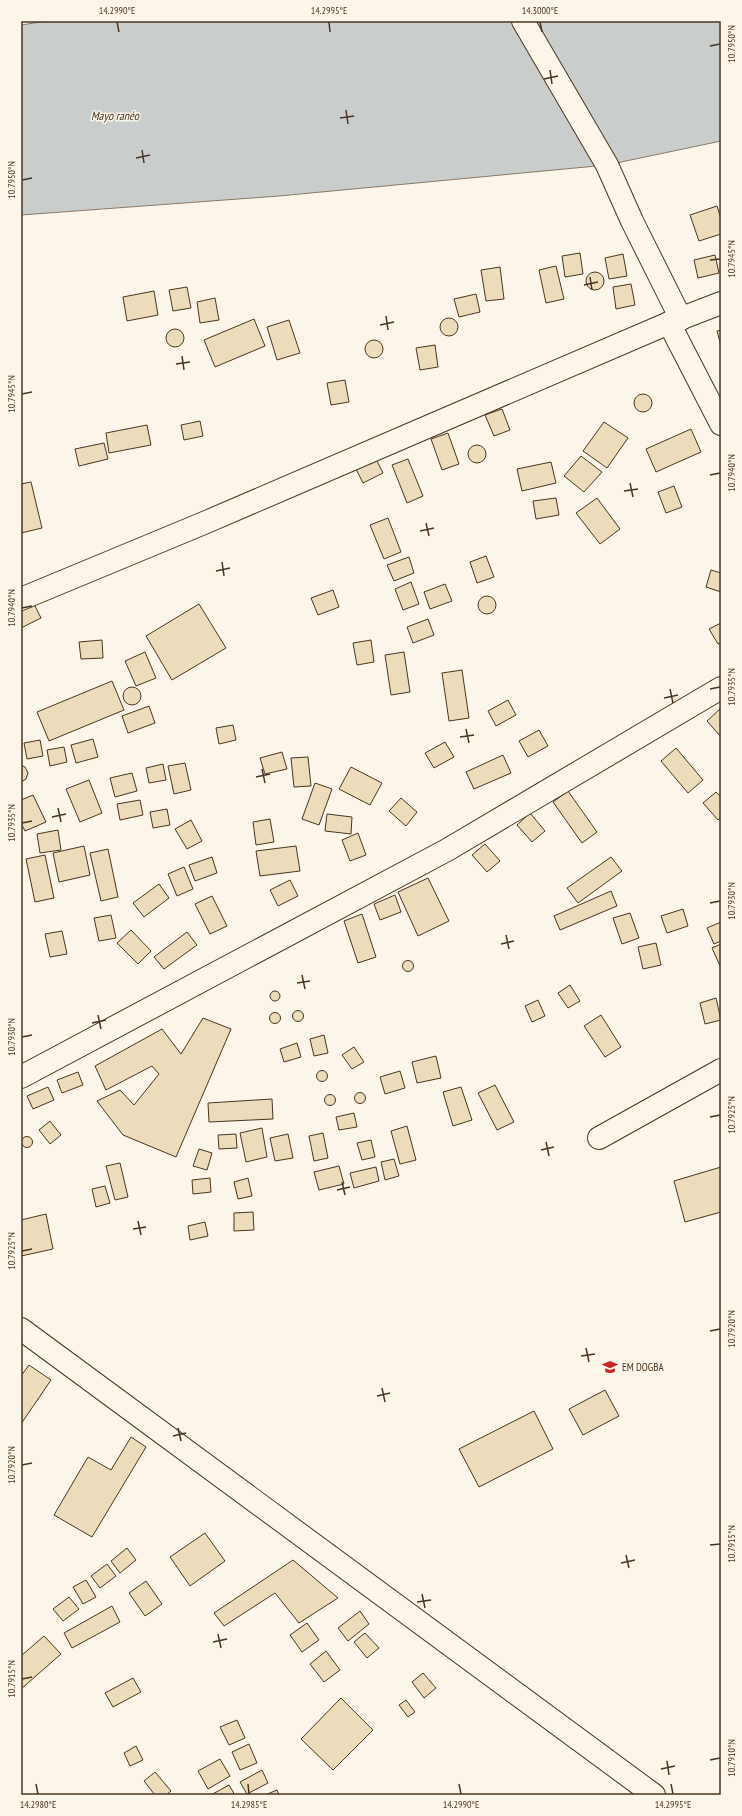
<svg xmlns="http://www.w3.org/2000/svg" width="742" height="1816" font-family="'PT Sans Narrow',sans-serif">
<rect width="100%" height="100%" fill="#fbf6e9"/>
<path fill="#c9cecd" stroke="#887966" d="M 47,21 L 721,21 L 721,141 L 607,165 L 279,196 L 21,215 L 21,25 Z"/>
<path fill="#ecdcbc" stroke="#4a3520" d="M 717,206 L 721,219 L 721,234 L 699,241 L 690,215 Z
M 580,253 L 583,274 L 565,277 L 562,256 Z
M 623,254 L 627,276 L 609,279 L 605,258 Z
M 715,255 L 719,273 L 698,278 L 694,260 Z
M 556,266 L 564,299 L 546,303 L 539,270 Z
M 500,267 L 504,299 L 486,301 L 481,270 Z
M586 281a9 9 0 1 1 18 0a9 9 0 1 1-18 0Z
M 631,284 L 635,305 L 616,309 L 613,287 Z
M 187,287 L 191,308 L 173,311 L 169,290 Z
M 154,291 L 158,315 L 127,321 L 123,297 Z
M 476,294 L 480,312 L 459,317 L 454,299 Z
M 215,298 L 219,320 L 200,323 L 197,302 Z
M440 327a9 9 0 1 1 18 0a9 9 0 1 1-18 0Z
M 254,319 L 265,346 L 215,367 L 204,340 Z
M 289,320 L 300,353 L 277,360 L 267,327 Z
M166 338a9 9 0 1 1 18 0a9 9 0 1 1-18 0Z
M 721,330 L 721,346 L 717,331 Z
M365 349a9 9 0 1 1 18 0a9 9 0 1 1-18 0Z
M 435,345 L 438,367 L 420,370 L 416,348 Z
M 345,380 L 349,402 L 331,405 L 327,383 Z
M634 403a9 9 0 1 1 18 0a9 9 0 1 1-18 0Z
M 502,409 L 510,430 L 494,436 L 485,415 Z
M 200,421 L 203,436 L 184,440 L 181,425 Z
M 604,422 L 628,438 L 607,468 L 583,451 Z
M 147,425 L 151,445 L 109,453 L 106,433 Z
M 691,429 L 701,452 L 656,472 L 646,449 Z
M 448,433 L 459,464 L 442,470 L 431,439 Z
M 104,443 L 108,459 L 79,466 L 75,449 Z
M468 454a9 9 0 1 1 18 0a9 9 0 1 1-18 0Z
M 581,456 L 602,472 L 584,492 L 564,476 Z
M 375,457 L 383,473 L 363,483 L 355,467 Z
M 408,459 L 423,496 L 407,503 L 392,465 Z
M 551,462 L 556,483 L 522,491 L 517,469 Z
M 31,482 L 42,528 L 21,533 L 21,484 Z
M 674,486 L 682,507 L 666,513 L 658,492 Z
M 556,498 L 559,515 L 536,519 L 533,501 Z
M 597,498 L 620,529 L 600,544 L 576,513 Z
M 388,518 L 401,552 L 384,559 L 370,525 Z
M 486,556 L 494,577 L 477,583 L 470,562 Z
M 409,557 L 414,573 L 394,581 L 387,565 Z
M 711,570 L 721,573 L 721,592 L 706,587 Z
M 411,582 L 419,604 L 403,610 L 395,589 Z
M 445,584 L 452,601 L 430,609 L 424,592 Z
M 333,590 L 339,607 L 318,615 L 311,598 Z
M478 605a9 9 0 1 1 18 0a9 9 0 1 1-18 0Z
M 33,602 L 41,618 L 21,628 L 21,608 Z
M 199,604 L 226,648 L 172,680 L 146,636 Z
M 428,619 L 434,635 L 413,643 L 407,627 Z
M 721,623 L 721,643 L 718,644 L 709,629 Z
M 102,640 L 103,658 L 81,659 L 79,642 Z
M 371,640 L 374,662 L 357,665 L 353,643 Z
M 145,652 L 156,678 L 136,686 L 125,661 Z
M 404,652 L 410,692 L 391,695 L 385,655 Z
M 462,670 L 469,718 L 449,721 L 442,673 Z
M 112,681 L 124,710 L 49,741 L 37,712 Z
M123 696a9 9 0 1 1 18 0a9 9 0 1 1-18 0Z
M 508,700 L 516,715 L 496,726 L 488,711 Z
M 149,706 L 155,723 L 128,733 L 122,716 Z
M 720,709 L 721,710 L 721,737 L 707,721 Z
M 233,725 L 236,740 L 219,744 L 216,728 Z
M 539,730 L 548,746 L 528,757 L 519,741 Z
M 93,739 L 98,757 L 76,763 L 71,745 Z
M 40,740 L 43,756 L 27,759 L 24,743 Z
M 445,742 L 454,757 L 434,768 L 425,753 Z
M 64,747 L 67,762 L 50,766 L 47,750 Z
M 676,748 L 703,780 L 688,793 L 661,761 Z
M 282,752 L 287,769 L 265,774 L 260,758 Z
M 503,755 L 511,773 L 474,789 L 466,772 Z
M 308,757 L 311,786 L 294,787 L 291,758 Z
M 185,763 L 191,790 L 174,794 L 168,766 Z
M 163,764 L 166,780 L 149,783 L 146,768 Z
M 21,765 L 25,767 L 28,773 L 26,779 L 21,782 Z
M 351,767 L 382,783 L 370,805 L 339,789 Z
M 132,773 L 137,791 L 115,797 L 110,778 Z
M 89,780 L 102,813 L 80,822 L 66,789 Z
M 315,783 L 332,789 L 319,825 L 302,819 Z
M 568,791 L 597,832 L 582,843 L 553,802 Z
M 716,792 L 721,797 L 721,817 L 718,820 L 703,803 Z
M 33,795 L 46,822 L 25,831 L 21,823 L 21,800 Z
M 401,798 L 417,812 L 406,826 L 389,811 Z
M 140,800 L 143,815 L 120,820 L 117,804 Z
M 167,809 L 170,825 L 153,828 L 150,812 Z
M 530,813 L 545,831 L 532,842 L 517,825 Z
M 327,814 L 352,817 L 351,834 L 325,831 Z
M 270,819 L 274,842 L 256,845 L 253,822 Z
M 191,820 L 202,841 L 187,849 L 175,829 Z
M 58,830 L 61,850 L 40,853 L 37,834 Z
M 358,833 L 366,855 L 350,861 L 342,840 Z
M 485,844 L 500,861 L 487,872 L 472,855 Z
M 84,846 L 90,875 L 59,882 L 53,853 Z
M 296,846 L 300,871 L 260,876 L 256,851 Z
M 108,849 L 118,897 L 101,901 L 90,853 Z
M 45,855 L 54,898 L 35,902 L 26,859 Z
M 212,857 L 217,873 L 195,881 L 189,865 Z
M 611,857 L 622,871 L 578,903 L 567,888 Z
M 184,867 L 193,889 L 177,896 L 168,874 Z
M 428,878 L 449,921 L 418,936 L 398,892 Z
M 290,880 L 298,896 L 278,906 L 270,890 Z
M 159,884 L 169,898 L 144,917 L 133,903 Z
M 611,891 L 617,906 L 560,930 L 554,916 Z
M 395,895 L 401,912 L 380,920 L 374,904 Z
M 212,896 L 227,926 L 210,934 L 195,904 Z
M 683,909 L 688,926 L 667,933 L 661,916 Z
M 630,913 L 639,938 L 622,944 L 613,918 Z
M 362,914 L 376,957 L 358,963 L 344,921 Z
M 111,915 L 116,938 L 99,941 L 94,918 Z
M 721,922 L 721,941 L 714,944 L 707,928 Z
M 131,930 L 151,951 L 138,964 L 117,943 Z
M 62,931 L 67,954 L 50,957 L 45,934 Z
M 187,932 L 197,945 L 164,969 L 154,957 Z
M 656,943 L 661,965 L 643,969 L 638,947 Z
M 721,944 L 721,968 L 712,948 Z
M402.5 966a5.5 5.5 0 1 1 11 0a5.5 5.5 0 1 1-11 0Z
M 570,985 L 580,1001 L 568,1008 L 558,993 Z
M270 996a5 5 0 1 1 10 0a5 5 0 1 1-10 0Z
M 716,998 L 721,1020 L 705,1024 L 700,1003 Z
M 538,1000 L 545,1016 L 532,1022 L 525,1006 Z
M292.5 1016a5.5 5.5 0 1 1 11 0a5.5 5.5 0 1 1-11 0Z
M269.5 1018a5.5 5.5 0 1 1 11 0a5.5 5.5 0 1 1-11 0Z
M 601,1015 L 621,1047 L 605,1057 L 584,1026 Z
M 203,1018 L 231,1029 L 176,1157 L 123,1135 L 97,1101 L 120,1090 L 134,1105 L 159,1074 L 152,1066 L 106,1090 L 95,1066 L 162,1029 L 181,1054 Z
M 324,1035 L 328,1053 L 314,1056 L 310,1039 Z
M 297,1043 L 301,1057 L 284,1062 L 280,1049 Z
M 354,1047 L 364,1062 L 352,1069 L 342,1055 Z
M 436,1056 L 441,1078 L 417,1083 L 412,1062 Z
M316.5 1076a5.5 5.5 0 1 1 11 0a5.5 5.5 0 1 1-11 0Z
M 400,1071 L 405,1088 L 385,1094 L 380,1077 Z
M 78,1072 L 83,1085 L 62,1093 L 57,1080 Z
M 495,1085 L 514,1122 L 497,1130 L 478,1093 Z
M 48,1087 L 54,1100 L 33,1109 L 27,1096 Z
M 461,1087 L 472,1120 L 453,1126 L 443,1092 Z
M354.5 1098a5.5 5.5 0 1 1 11 0a5.5 5.5 0 1 1-11 0Z
M324.5 1100a5.5 5.5 0 1 1 11 0a5.5 5.5 0 1 1-11 0Z
M 272,1099 L 273,1119 L 209,1122 L 208,1103 Z
M 354,1113 L 357,1127 L 339,1130 L 336,1117 Z
M 50,1121 L 61,1135 L 50,1144 L 39,1130 Z
M 407,1126 L 416,1160 L 400,1164 L 391,1131 Z
M 262,1128 L 267,1157 L 246,1162 L 240,1133 Z
M 323,1133 L 328,1158 L 314,1161 L 309,1136 Z
M 236,1134 L 237,1148 L 219,1149 L 218,1135 Z
M 288,1134 L 293,1158 L 275,1161 L 270,1138 Z
M21.5 1142a5.5 5.5 0 1 1 11 0a5.5 5.5 0 1 1-11 0Z
M 371,1140 L 375,1157 L 362,1160 L 357,1143 Z
M 199,1149 L 212,1153 L 207,1170 L 193,1166 Z
M 394,1159 L 399,1176 L 385,1180 L 381,1162 Z
M 120,1163 L 128,1197 L 115,1200 L 106,1166 Z
M 339,1166 L 344,1184 L 319,1190 L 314,1172 Z
M 376,1167 L 379,1181 L 354,1188 L 350,1173 Z
M 721,1167 L 721,1212 L 685,1222 L 674,1181 Z
M 210,1178 L 211,1192 L 193,1194 L 192,1180 Z
M 248,1178 L 252,1196 L 238,1199 L 234,1182 Z
M 105,1186 L 110,1203 L 96,1207 L 92,1189 Z
M 253,1212 L 254,1230 L 234,1231 L 234,1213 Z
M 46,1214 L 53,1249 L 21,1256 L 21,1220 Z
M 205,1222 L 208,1236 L 190,1240 L 188,1226 Z
M 29,1365 L 51,1380 L 21,1424 L 21,1376 Z
M 605,1390 L 619,1416 L 583,1435 L 569,1409 Z
M 534,1411 L 553,1449 L 479,1487 L 459,1449 Z
M 131,1437 L 146,1447 L 92,1537 L 54,1515 L 88,1457 L 111,1470 Z
M 205,1533 L 225,1561 L 190,1586 L 170,1557 Z
M 127,1548 L 136,1560 L 120,1573 L 111,1561 Z
M 293,1560 L 338,1598 L 299,1623 L 275,1593 L 224,1626 L 214,1613 Z
M 107,1564 L 116,1576 L 100,1588 L 91,1576 Z
M 86,1580 L 96,1597 L 83,1604 L 73,1587 Z
M 146,1581 L 162,1604 L 145,1616 L 129,1593 Z
M 69,1597 L 79,1609 L 63,1621 L 53,1609 Z
M 112,1606 L 120,1622 L 72,1648 L 64,1633 Z
M 360,1611 L 369,1624 L 348,1641 L 338,1628 Z
M 307,1623 L 319,1640 L 302,1652 L 290,1635 Z
M 365,1633 L 379,1648 L 367,1658 L 354,1642 Z
M 44,1636 L 61,1654 L 21,1689 L 21,1656 Z
M 326,1651 L 340,1670 L 324,1682 L 310,1664 Z
M 423,1673 L 436,1688 L 424,1698 L 412,1682 Z
M 133,1678 L 141,1692 L 113,1707 L 105,1693 Z
M 341,1698 L 373,1730 L 333,1770 L 301,1739 Z
M 406,1700 L 415,1712 L 408,1717 L 399,1705 Z
M 237,1720 L 245,1738 L 229,1745 L 220,1727 Z
M 249,1744 L 257,1763 L 240,1770 L 232,1752 Z
M 136,1746 L 143,1760 L 130,1766 L 124,1753 Z
M 220,1759 L 230,1776 L 208,1789 L 198,1771 Z
M 262,1770 L 268,1783 L 247,1794 L 240,1782 Z
M 155,1772 L 171,1791 L 166,1795 L 155,1795 L 144,1781 Z
M 229,1785 L 235,1795 L 211,1795 Z
M 277,1790 L 279,1795 L 265,1795 Z"/>
<g fill="none" stroke-linecap="round" stroke-linejoin="round">
<g stroke="#4a3520" stroke-width="24">
<path id="minor" d="M 523,21 L 607,165 L 632,221 L 681,319
M 669,323 L 721,424
M 21,1077 L 447,850 L 721,688
M 599,1138 L 721,1070
M 21,1329 L 654,1795"/>
</g>
<g stroke="#4a3520" stroke-width="24">
<path id="tertiary" d="M 21,599 L 204,523 L 669,323 L 721,303"/>
</g>
<use href="#minor" stroke="#fbf6e9" stroke-width="22"/>
<use href="#tertiary" stroke="#fbf6e9" stroke-width="22"/>
</g>
<path fill="none" stroke="#4a3520" stroke-width="1.5" d="M 117,22 L 119,32M 329,22 L 330,32M 540,22 L 542,32M 710,46 L 720,44M 550,70 L 552,84M 544,79 L 558,76M 346,110 L 348,124M 340,118 L 354,116M 142,150 L 144,163M 136,158 L 150,155M 22,180 L 32,178M 710,260 L 720,259M 590,277 L 592,290M 584,285 L 598,282M 386,316 L 388,330M 380,325 L 394,322M 182,356 L 184,370M 176,364 L 190,362M 22,394 L 32,392M 710,475 L 720,473M 630,483 L 633,497M 624,491 L 638,489M 426,523 L 429,536M 420,531 L 434,528M 222,562 L 224,576M 216,571 L 230,568M 22,608 L 32,606M 670,689 L 673,703M 710,689 L 720,687M 664,698 L 678,695M 466,729 L 469,743M 460,737 L 474,735M 262,769 L 265,783M 256,777 L 270,774M 58,808 L 61,822M 52,817 L 66,814M 22,823 L 32,821M 710,903 L 720,901M 506,935 L 509,949M 501,944 L 514,941M 302,975 L 305,989M 297,983 L 310,981M 98,1015 L 101,1029M 92,1023 L 106,1020M 22,1037 L 32,1035M 710,1117 L 720,1115M 546,1142 L 549,1156M 541,1150 L 554,1147M 342,1182 L 345,1195M 337,1190 L 350,1187M 138,1221 L 141,1235M 133,1229 L 146,1227M 22,1251 L 32,1249M 710,1331 L 720,1329M 586,1348 L 589,1362M 581,1356 L 595,1354M 382,1388 L 385,1402M 377,1396 L 390,1393M 178,1428 L 181,1441M 173,1436 L 186,1433M 22,1465 L 32,1463M 710,1545 L 720,1544M 626,1555 L 629,1568M 621,1563 L 635,1560M 422,1594 L 425,1608M 417,1602 L 431,1600M 218,1634 L 221,1648M 213,1642 L 227,1639M 22,1679 L 32,1677M 710,1760 L 720,1758M 667,1761 L 669,1775M 661,1769 L 675,1766M 36,1784 L 38,1794M 248,1784 L 249,1794M 459,1784 L 461,1794M 671,1784 L 673,1794"/>
<defs>
<g id="school-bare" transform="scale(1.2)"><path d="M0-5L7-2L0 1L-7-2ZM-4 1L0 2.5L4 1V4Q0 6-4 4Z" fill="#c62828" stroke="#fbf6e9" stroke-width="2.5" paint-order="stroke"/></g>
</defs>
<g fill-rule="evenodd">
<use href="#school-bare" x="610" y="1367"/>
</g>
<g text-anchor="middle" dominant-baseline="central" stroke-width="3" stroke-linejoin="round" paint-order="stroke">
<g font-size="11" fill="#4a3520" stroke="#fbf6e9" text-anchor="start">
<text x="622" y="1367">EM DOGBA</text>
</g>
<g font-size="12" font-style="italic" fill="#4a3520" stroke="#fbf6e9">
<text x="115" y="115">Mayo ranéo</text>
</g>
</g>
<rect width="742" height="1816" fill="none" stroke="#fbf6e9" stroke-width="44"/>
<rect x="22" y="22" width="698" height="1772" fill="none" stroke="#4a3520" stroke-width="1.5"/>
<g font-size="10" text-anchor="middle" fill="#4a3520">
<text x="117" y="14">14.2990°E</text>
<text x="329" y="14">14.2995°E</text>
<text x="540" y="14">14.3000°E</text>
<text transform="translate(731 44) rotate(-90)" y="4">10.7950°N</text>
<text transform="translate(11 180) rotate(-90)" y="4">10.7950°N</text>
<text transform="translate(731 259) rotate(-90)" y="4">10.7945°N</text>
<text transform="translate(11 394) rotate(-90)" y="4">10.7945°N</text>
<text transform="translate(731 473) rotate(-90)" y="4">10.7940°N</text>
<text transform="translate(11 608) rotate(-90)" y="4">10.7940°N</text>
<text transform="translate(731 687) rotate(-90)" y="4">10.7935°N</text>
<text transform="translate(11 823) rotate(-90)" y="4">10.7935°N</text>
<text transform="translate(731 901) rotate(-90)" y="4">10.7930°N</text>
<text transform="translate(11 1037) rotate(-90)" y="4">10.7930°N</text>
<text transform="translate(731 1115) rotate(-90)" y="4">10.7925°N</text>
<text transform="translate(11 1251) rotate(-90)" y="4">10.7925°N</text>
<text transform="translate(731 1329) rotate(-90)" y="4">10.7920°N</text>
<text transform="translate(11 1465) rotate(-90)" y="4">10.7920°N</text>
<text transform="translate(731 1544) rotate(-90)" y="4">10.7915°N</text>
<text transform="translate(11 1679) rotate(-90)" y="4">10.7915°N</text>
<text transform="translate(731 1758) rotate(-90)" y="4">10.7910°N</text>
<text x="38" y="1808">14.2980°E</text>
<text x="249" y="1808">14.2985°E</text>
<text x="461" y="1808">14.2990°E</text>
<text x="673" y="1808">14.2995°E</text>
</g>
</svg>
